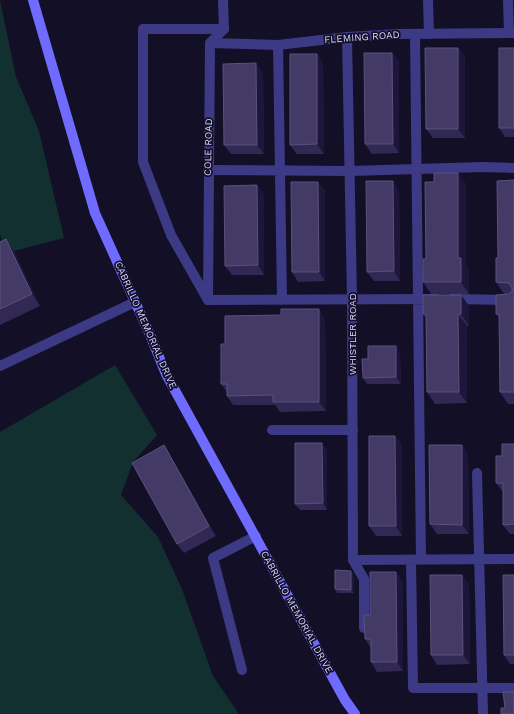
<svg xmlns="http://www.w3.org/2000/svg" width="514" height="714" font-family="'Work Sans',sans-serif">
<rect width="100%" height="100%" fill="#130f26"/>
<path fill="#12302f" d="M 0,0 L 16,77 L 39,131 L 64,238 L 6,253 L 0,234 Z
M 115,365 L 157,435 L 133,462 L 121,495 L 158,537 L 182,589 L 213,676 L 239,714 L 0,714 L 0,432 Z"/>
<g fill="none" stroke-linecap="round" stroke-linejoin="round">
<path stroke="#3d3a85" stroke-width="10" d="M 428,0 L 429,34
M 508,0 L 509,33
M 224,29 L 143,29 L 143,162 L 171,235 L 208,300 L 436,299
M 415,34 L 421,560
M 278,45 L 282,300
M 208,170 L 350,171 L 483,167 L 514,168
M 452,299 L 514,300
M 0,366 L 135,302
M 272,430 L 353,430
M 477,473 L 483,714
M 353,560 L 514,559
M 411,560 L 413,688 L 514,688
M 242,670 L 213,558 L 256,536"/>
<path stroke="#3d3a85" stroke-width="10" d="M 347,37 L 352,299 L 353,560 L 364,579 L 364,628
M 210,43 L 278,45 L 347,37 L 398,34 L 514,33
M 208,300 L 210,43 L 224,29 L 223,0"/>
<path stroke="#6f6bff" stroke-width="10" d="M 33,0 L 95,213 L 151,337 L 166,374 L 345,700 L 355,714"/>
</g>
<path fill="#312854" d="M 458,48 L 465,57 L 465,138 L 433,138 L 426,129 Z
M 514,48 L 514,137 L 505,137 L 499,128 Z
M 392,53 L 399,62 L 399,153 L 372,154 L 365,144 Z
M 317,54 L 323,63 L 324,154 L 297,154 L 290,145 Z
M 263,72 L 264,154 L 231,154 L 224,145 Z
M 514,180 L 514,404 L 508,404 L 500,392 L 499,317 L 496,314 L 509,294 L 504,294 L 496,282 L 498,258 Z
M 318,182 L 325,191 L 325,281 L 298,282 L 292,272 Z
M 466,184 L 466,266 L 469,270 L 469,294 L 431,294 L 423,282 L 426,259 Z
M 257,185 L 264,195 L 264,275 L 232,275 L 225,266 Z
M 399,191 L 400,281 L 374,281 L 367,272 Z
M 6,239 L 14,251 L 40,306 L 0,325 L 0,242 Z
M 461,295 L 469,306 L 469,326 L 467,326 L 467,403 L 435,404 L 427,392 L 426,318 L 423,314 Z
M 325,319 L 326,411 L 280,412 L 275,405 L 233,405 L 227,396 L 227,392 L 221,384 L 225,344 Z
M 400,353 L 401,384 L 367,384 L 363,378 L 368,359 Z
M 395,436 L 402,445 L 402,536 L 376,536 L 369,526 Z
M 322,443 L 327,450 L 327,510 L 300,510 L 295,504 Z
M 514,444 L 514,534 L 510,534 L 503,525 L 503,492 L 496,483 L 502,456 Z
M 164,445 L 170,455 L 216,536 L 184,553 L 177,544 Z
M 462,445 L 468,454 L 469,534 L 437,534 L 430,524 Z
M 351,571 L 354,574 L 354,593 L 337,593 L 335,589 Z
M 514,575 L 514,664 L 510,664 L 504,655 Z
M 403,581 L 403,671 L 377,672 L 371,662 L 371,648 L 365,639 L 370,615 Z
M 469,584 L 470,664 L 437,665 L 431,655 Z"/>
<path fill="#1d163a" d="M 458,48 L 465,57 L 465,138 L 458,129 Z
M 392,53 L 399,62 L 399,153 L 393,144 Z
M 317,54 L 323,63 L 324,154 L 317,144 Z
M 256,63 L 263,72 L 264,154 L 257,145 Z
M 458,173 L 466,184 L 466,266 L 469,270 L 469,294 L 461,282 L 458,258 Z
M 393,181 L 399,191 L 400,281 L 394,271 Z
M 318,182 L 325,191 L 325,281 L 319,272 Z
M 257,185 L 264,195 L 264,275 L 258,265 Z
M 6,239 L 14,251 L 40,306 L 32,294 Z
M 461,295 L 469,306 L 469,326 L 461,314 Z
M 319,309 L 325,319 L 326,411 L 319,402 Z
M 458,314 L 467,326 L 467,403 L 459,392 Z
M 396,346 L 400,353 L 401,384 L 396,377 Z
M 395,436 L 402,445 L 402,536 L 396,526 Z
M 322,443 L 327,450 L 327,510 L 323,503 Z
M 164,445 L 170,455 L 216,536 L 209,526 Z
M 462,445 L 468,454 L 469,534 L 462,525 Z
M 351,571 L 354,574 L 354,593 L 351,590 Z
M 396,572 L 403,581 L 403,671 L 397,662 Z
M 462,575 L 469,584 L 470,664 L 463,655 Z"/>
<path fill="#433a66" stroke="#5a527e" d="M 425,48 L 458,48 L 458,129 L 426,129 Z
M 499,48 L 514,48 L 514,128 L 499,128 Z
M 364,53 L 392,53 L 393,144 L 365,144 Z
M 290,54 L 317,54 L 317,144 L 290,145 Z
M 256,63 L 257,145 L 224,145 L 223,64 Z
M 434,173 L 458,173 L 458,258 L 461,258 L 461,282 L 423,282 L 423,259 L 426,259 L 425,182 L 434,182 Z
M 514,180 L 514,392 L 500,392 L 499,314 L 496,314 L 496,295 L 509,294 L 512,291 L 512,288 L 509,283 L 496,282 L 496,258 L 498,258 L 497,181 Z
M 366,181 L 393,181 L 394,271 L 367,272 Z
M 291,182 L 318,182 L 319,272 L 292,272 Z
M 257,185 L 258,265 L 225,266 L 224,186 Z
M 6,239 L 32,294 L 0,309 L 0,242 Z
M 423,295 L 461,295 L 461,314 L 458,314 L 459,392 L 427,392 L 426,314 L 423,314 Z
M 281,309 L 319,309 L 319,402 L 273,402 L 273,395 L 227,396 L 227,384 L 221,384 L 221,344 L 225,344 L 225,316 L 281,315 Z
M 368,346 L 396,346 L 396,377 L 363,378 L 362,359 L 368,359 Z
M 369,436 L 395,436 L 396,526 L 369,526 Z
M 295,443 L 322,443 L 323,503 L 295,504 Z
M 502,444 L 514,444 L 514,524 L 503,525 L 503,483 L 496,483 L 496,456 L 502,456 Z
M 164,445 L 209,526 L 177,544 L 132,463 Z
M 429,445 L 462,445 L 462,525 L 430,524 Z
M 335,570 L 351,571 L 351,590 L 335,589 Z
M 370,572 L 396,572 L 397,662 L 371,662 L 371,639 L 365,639 L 364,617 L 364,615 L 370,615 Z
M 430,575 L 462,575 L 463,655 L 431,655 Z
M 503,575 L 514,575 L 514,655 L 504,655 Z
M 503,692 L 514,692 L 514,714 L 501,714 L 501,708 L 505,708 Z"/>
<g text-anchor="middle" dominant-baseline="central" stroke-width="3.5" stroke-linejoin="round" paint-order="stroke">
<g font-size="10" fill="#d9d4ff" stroke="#130f26">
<text transform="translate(362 37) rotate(-4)">FLEMING ROAD</text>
<text transform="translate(208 147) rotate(-89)">COLE ROAD</text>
<text transform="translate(146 325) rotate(66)">CABRILLO MEMORIAL DRIVE</text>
<text transform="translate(352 334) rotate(-90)">WHISTLER ROAD</text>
<text transform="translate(297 612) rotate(61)">CABRILLO MEMORIAL DRIVE</text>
</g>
</g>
</svg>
